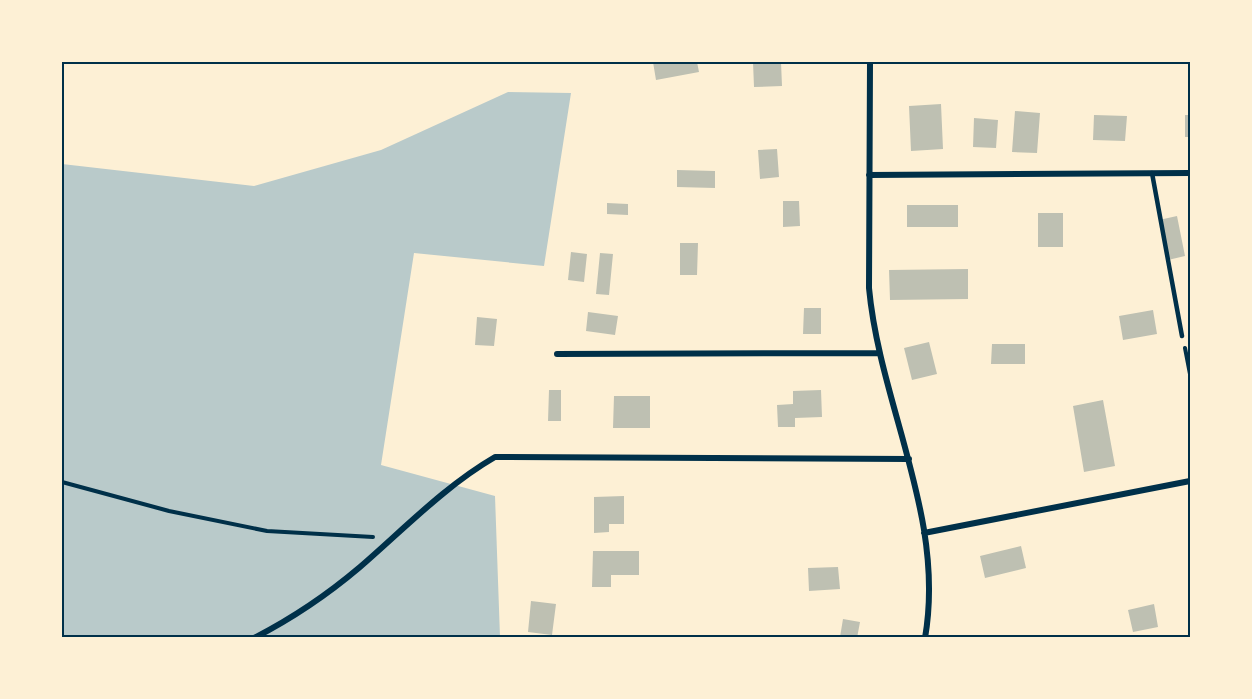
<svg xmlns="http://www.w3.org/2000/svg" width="1252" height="699" font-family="'Archivo Narrow',sans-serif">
<rect width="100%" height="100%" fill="#fdf0d5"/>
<path fill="#b9caca" d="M 508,92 L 571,93 L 544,266 L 414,253 L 381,465 L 495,496 L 500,637 L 62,638 L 62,164 L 254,186 L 381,150 Z"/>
<path fill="#bec0b2" d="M 653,62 L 697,62 L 699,72 L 656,80 Z
M 753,62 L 781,62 L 782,86 L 754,87 Z
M 941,104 L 943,149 L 911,151 L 909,106 Z
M 1015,111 L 1040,113 L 1037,153 L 1012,152 Z
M 1094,115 L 1127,116 L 1125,141 L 1093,140 Z
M 1185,115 L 1190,115 L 1190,137 L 1185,137 Z
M 974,118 L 998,120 L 996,148 L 973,147 Z
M 777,149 L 779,177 L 760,179 L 758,150 Z
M 677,170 L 715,171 L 715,188 L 677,187 Z
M 783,201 L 799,201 L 800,226 L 783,227 Z
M 607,203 L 628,204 L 628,215 L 607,214 Z
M 907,205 L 958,205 L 958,227 L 907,227 Z
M 1038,213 L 1063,213 L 1063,247 L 1038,247 Z
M 1177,216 L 1185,256 L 1168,260 L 1159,220 Z
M 680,243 L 698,243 L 697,275 L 680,275 Z
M 571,252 L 587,254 L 584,282 L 568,280 Z
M 600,253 L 613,254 L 609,295 L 596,294 Z
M 968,269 L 968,299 L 890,300 L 889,270 Z
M 804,308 L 821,308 L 821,334 L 803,334 Z
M 1153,310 L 1157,334 L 1123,340 L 1119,316 Z
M 588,312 L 618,316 L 615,335 L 586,331 Z
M 477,317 L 497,319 L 494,346 L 475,345 Z
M 929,342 L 937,374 L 912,380 L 904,348 Z
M 992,344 L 1025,344 L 1025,364 L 991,364 Z
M 549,390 L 561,390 L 561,421 L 548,421 Z
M 821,390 L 822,417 L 795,418 L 795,427 L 778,427 L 777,405 L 793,404 L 793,391 Z
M 614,396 L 650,396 L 650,428 L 613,428 Z
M 1103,400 L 1115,466 L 1084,472 L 1073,406 Z
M 624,496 L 624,524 L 609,524 L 609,532 L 594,533 L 594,497 Z
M 1021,546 L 1026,568 L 985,578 L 980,556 Z
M 593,551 L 639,551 L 639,575 L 611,575 L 611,587 L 592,587 Z
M 838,567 L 840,589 L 809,591 L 808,568 Z
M 531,601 L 556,604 L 552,635 L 528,632 Z
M 1154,604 L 1158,627 L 1133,632 L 1128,610 Z
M 843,619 L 860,622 L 857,638 L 840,637 Z"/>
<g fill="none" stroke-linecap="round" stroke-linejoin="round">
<path stroke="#003049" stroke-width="4" d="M 1185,348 L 1190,374
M 62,482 L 169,511 L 267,531 L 373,537"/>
<path stroke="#003049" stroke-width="4.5" d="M 1152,173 L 1182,336"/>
<path stroke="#003049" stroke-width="6" d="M 870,62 L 869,288 C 880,406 946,517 925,638
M 869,175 L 1190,173
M 557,354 L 878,353
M 924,533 L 1190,481
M 254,638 C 293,618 327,595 360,567 C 404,529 445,486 495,457 L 909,459"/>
</g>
<rect width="1252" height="699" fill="none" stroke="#fdf0d5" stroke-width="126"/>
<rect x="63" y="63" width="1126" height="573" fill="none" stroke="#003049" stroke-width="2"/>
</svg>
